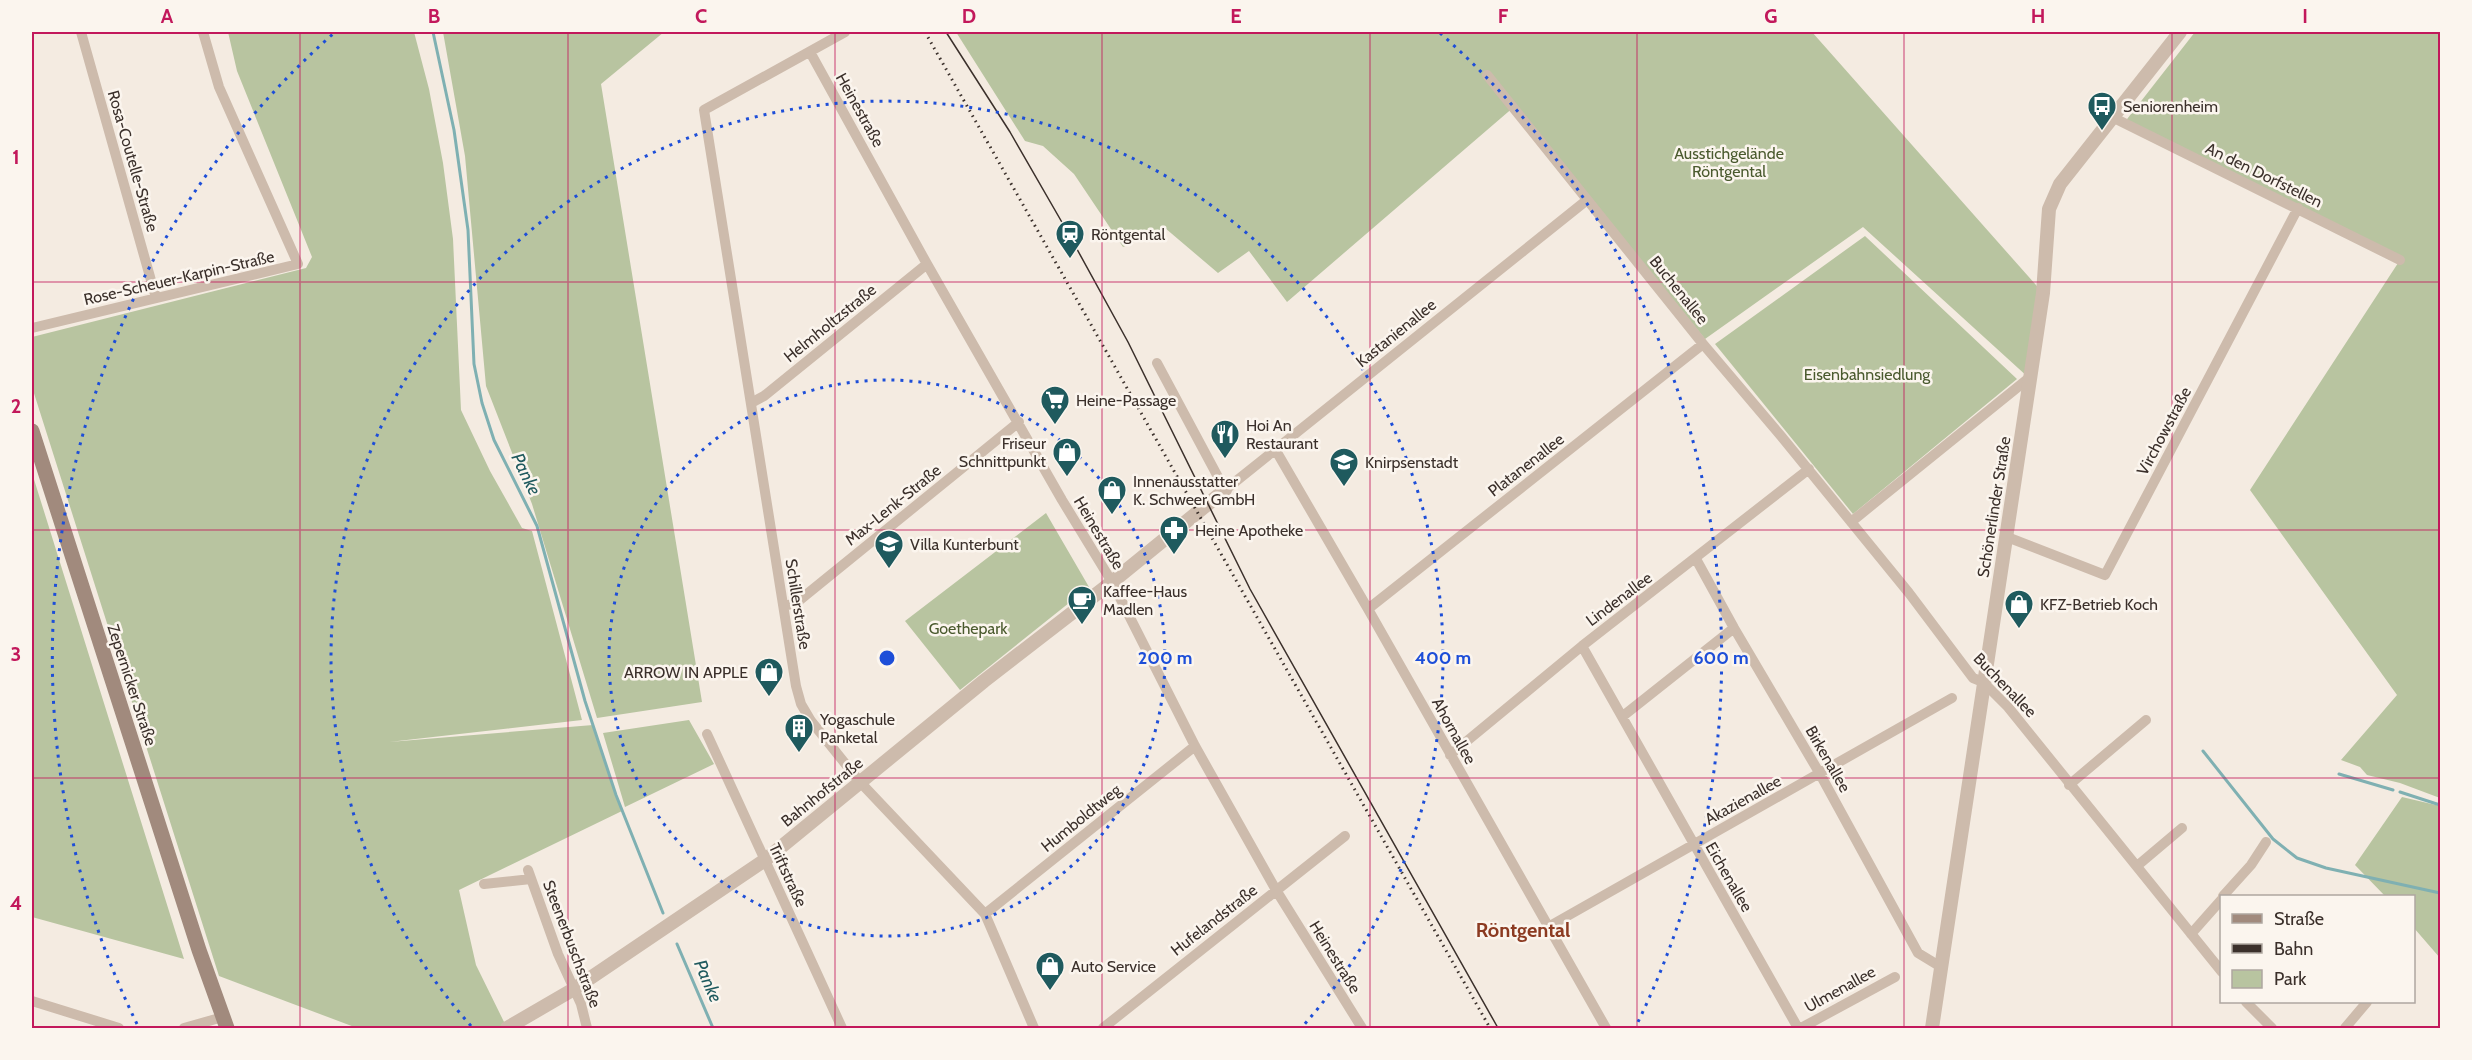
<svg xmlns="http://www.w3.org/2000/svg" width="2472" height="1060" font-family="Cabin,sans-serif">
<rect width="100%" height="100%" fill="#f4ebe1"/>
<path fill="#b8c4a0" d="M 228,32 L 414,32 L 429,89 L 443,163 L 453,239 L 461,410 L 490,471 L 522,528 L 532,531 L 582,720 L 389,742 L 593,725 L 622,811 L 459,890 L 476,965 L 506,1026 L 501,1028 L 357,1028 L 219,976 L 32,387 L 32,337 L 306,268 L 312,257 L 237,71 Z
M 443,32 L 664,32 L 601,84 L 702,702 L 597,718 L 532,504 L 486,386 L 465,156 Z
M 956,32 L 1812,32 L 2043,293 L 2029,378 L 1863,227 L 1705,339 L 1515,106 L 1287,302 L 1249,251 L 1218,273 L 1165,228 L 1123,247 L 1074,174 L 1043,146 L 1025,141 Z
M 2195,32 L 2440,32 L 2440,798 L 2400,783 L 2367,775 L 2360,767 L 2341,760 L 2397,695 L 2250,490 L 2400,260 L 2124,123 Z
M 1865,236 L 2017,379 L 1853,514 L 1715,344 Z
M 32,473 L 184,959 L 32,917 Z
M 1046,513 L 1089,587 L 960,690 L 905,621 Z
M 689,720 L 714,764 L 625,807 L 603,733 Z
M 2402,797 L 2440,806 L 2440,958 L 2414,928 L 2414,896 L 2385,896 L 2355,865 Z"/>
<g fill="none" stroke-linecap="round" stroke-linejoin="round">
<path stroke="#7fb0b2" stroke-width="3" d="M 433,32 L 454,130 L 468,230 L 474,364 L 482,403 L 494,440 L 537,526 L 585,701 L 616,795 L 663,913
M 2203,751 L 2273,839 L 2297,858 L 2326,868 L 2440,893
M 2339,774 L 2393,790
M 2400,792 L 2440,805
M 677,944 L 713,1028"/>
<path stroke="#cdbbac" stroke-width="10" d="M 81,32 L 156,298
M 845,32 L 704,110 L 796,686 L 801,704 L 811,721 L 860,782 L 985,914 L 1034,1028
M 810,52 L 927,264 L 1062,500 L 1112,582 L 1195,746 L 1276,890 L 1362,1028
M 1487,75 L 1703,344 L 1781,436 L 1909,593 L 1973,678 L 1983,682 L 2008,707 L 2222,972
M 2114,118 L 2400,260
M 32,328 L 298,264 L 219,87 L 203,32
M 1157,363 L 1225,490 L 1587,200
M 751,403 L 764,396 L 927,264
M 1275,449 L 1368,609 L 1606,1028
M 1851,522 L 2029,378
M 2007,537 L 2105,575 L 2298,208
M 1696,559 L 1734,628 L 1820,774 L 1918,953 L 1941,967
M 784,606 L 796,603 L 1019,422
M 1368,609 L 1703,344
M 1582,646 L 1798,1028
M 1623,716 L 1734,628
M 707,734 L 842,1028
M 1450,755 L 1582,646 L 1809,469
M 2069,785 L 2146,720
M 2137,866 L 2182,828
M 528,870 L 558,954 L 581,1004 L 587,1028
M 484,884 L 531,879
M 2223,896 L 2251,865 L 2266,842
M 985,914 L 1195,746
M 1548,927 L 1952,698
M 2191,934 L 2222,899
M 32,1001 L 119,1028
M 2246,1002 L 2272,1028
M 184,1028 L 223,1017
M 1103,1028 L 1345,836
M 1801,1028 L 1895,977
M 2345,1028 L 2367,1002"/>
<path stroke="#cdbbac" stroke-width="14" d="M 507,1028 L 574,989 L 765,860 L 984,681 L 1112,582 L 1225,490
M 1932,1028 L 2043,293 L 2049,209 L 2060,184 L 2180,32"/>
<path stroke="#a18a7d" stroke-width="15" d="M 32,431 L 199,950 L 227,1028"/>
<path stroke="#3b302b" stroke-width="1.5" d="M 946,32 L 1010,132 L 1067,231 L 1128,342 L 1250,589 L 1498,1028"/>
<path stroke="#3b302b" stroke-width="3" stroke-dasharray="1.5 4.5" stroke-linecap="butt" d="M 925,32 L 1490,1028"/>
</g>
<path fill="none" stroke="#c2185b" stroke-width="1.5" stroke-opacity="0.55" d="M 300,32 L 300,1028M 568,32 L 568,1028M 835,32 L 835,1028M 1102,32 L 1102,1028M 1370,32 L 1370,1028M 1637,32 L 1637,1028M 1904,32 L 1904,1028M 2172,32 L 2172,1028M 32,282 L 2440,282M 32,530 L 2440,530M 32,778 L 2440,778"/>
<g fill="none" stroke="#1d4ed8" stroke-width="3" stroke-dasharray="3 6">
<circle cx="887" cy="658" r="278"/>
<path d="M471 1026A556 556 0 1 1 1303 1026"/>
<path d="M137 1024A834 834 0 0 1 334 33M1440 33A834 834 0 0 1 1637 1024"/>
</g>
<defs>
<g id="bus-pin" transform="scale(1.5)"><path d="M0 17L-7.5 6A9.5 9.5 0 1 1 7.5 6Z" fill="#1f5a5e" stroke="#fbf5ee"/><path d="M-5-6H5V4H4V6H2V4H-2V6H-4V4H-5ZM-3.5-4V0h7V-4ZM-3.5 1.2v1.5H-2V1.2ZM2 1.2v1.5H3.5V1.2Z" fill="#fff"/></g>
<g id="station-pin" transform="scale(1.5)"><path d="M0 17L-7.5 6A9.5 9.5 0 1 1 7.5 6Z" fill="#1f5a5e" stroke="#fbf5ee"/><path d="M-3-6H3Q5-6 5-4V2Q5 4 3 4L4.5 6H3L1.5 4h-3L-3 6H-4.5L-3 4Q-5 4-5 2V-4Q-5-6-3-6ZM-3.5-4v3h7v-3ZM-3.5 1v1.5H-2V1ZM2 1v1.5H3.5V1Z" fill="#fff"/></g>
<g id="supermarket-pin" transform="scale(1.5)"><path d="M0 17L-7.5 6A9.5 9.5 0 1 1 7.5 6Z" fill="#1f5a5e" stroke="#fbf5ee"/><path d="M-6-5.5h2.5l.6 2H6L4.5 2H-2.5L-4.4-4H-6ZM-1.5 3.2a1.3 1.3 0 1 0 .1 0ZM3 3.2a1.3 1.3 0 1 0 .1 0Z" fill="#fff"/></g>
<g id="restaurant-pin" transform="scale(1.5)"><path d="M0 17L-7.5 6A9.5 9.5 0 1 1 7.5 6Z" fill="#1f5a5e" stroke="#fbf5ee"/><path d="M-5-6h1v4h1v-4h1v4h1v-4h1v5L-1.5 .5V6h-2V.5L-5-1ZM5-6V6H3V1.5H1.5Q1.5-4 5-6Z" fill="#fff"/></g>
<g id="shop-pin" transform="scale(1.5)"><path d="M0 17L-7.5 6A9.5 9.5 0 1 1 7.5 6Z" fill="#1f5a5e" stroke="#fbf5ee"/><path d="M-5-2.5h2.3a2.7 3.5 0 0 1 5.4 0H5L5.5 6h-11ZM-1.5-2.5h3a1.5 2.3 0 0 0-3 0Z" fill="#fff"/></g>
<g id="school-pin" transform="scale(1.5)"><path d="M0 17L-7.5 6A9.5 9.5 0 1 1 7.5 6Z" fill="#1f5a5e" stroke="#fbf5ee"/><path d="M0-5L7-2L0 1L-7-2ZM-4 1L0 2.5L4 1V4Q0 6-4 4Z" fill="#fff"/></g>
<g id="pharmacy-pin" transform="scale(1.5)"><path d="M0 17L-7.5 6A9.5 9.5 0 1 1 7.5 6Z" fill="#1f5a5e" stroke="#fbf5ee"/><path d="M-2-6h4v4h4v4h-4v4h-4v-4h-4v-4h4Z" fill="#fff"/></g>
<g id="cafe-pin" transform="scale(1.5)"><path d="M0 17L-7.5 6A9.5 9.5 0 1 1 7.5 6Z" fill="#1f5a5e" stroke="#fbf5ee"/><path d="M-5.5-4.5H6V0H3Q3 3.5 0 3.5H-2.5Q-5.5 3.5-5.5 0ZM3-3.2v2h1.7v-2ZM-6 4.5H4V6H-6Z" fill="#fff"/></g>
<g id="building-pin" transform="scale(1.5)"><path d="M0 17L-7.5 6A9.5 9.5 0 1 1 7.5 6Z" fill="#1f5a5e" stroke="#fbf5ee"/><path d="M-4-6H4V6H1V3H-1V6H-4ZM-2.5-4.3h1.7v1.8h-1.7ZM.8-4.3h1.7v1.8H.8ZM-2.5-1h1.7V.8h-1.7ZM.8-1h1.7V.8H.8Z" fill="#fff"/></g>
</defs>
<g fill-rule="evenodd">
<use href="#bus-pin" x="2102" y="106"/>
<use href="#station-pin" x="1070" y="234"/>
<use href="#supermarket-pin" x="1055" y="400"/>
<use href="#restaurant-pin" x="1225" y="434"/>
<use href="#shop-pin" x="1067" y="452"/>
<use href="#school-pin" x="1344" y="462"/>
<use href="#shop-pin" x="1112" y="490"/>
<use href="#pharmacy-pin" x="1174" y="530"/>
<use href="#school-pin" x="889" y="544"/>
<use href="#cafe-pin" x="1082" y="600"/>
<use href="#shop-pin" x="2019" y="604"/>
<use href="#shop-pin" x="769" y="672"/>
<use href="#building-pin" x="799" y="728"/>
<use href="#shop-pin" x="1050" y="966"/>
</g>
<g text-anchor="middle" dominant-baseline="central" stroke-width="5" stroke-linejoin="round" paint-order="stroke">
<g font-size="16" fill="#3b302b" stroke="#fbf5ee" text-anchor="start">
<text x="2123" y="106">Seniorenheim</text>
<text x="1091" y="234">Röntgental</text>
<text x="1076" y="400">Heine-Passage</text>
<text x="1246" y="425">Hoi An<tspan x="1246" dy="18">Restaurant</tspan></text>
<text x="1046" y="443" text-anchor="end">Friseur<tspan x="1046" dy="18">Schnittpunkt</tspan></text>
<text x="1365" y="462">Knirpsenstadt</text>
<text x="1133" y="481">Innenausstatter<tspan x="1133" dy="18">K. Schweer GmbH</tspan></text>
<text x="1195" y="530">Heine Apotheke</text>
<text x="910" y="544">Villa Kunterbunt</text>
<text x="1103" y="591">Kaffee-Haus<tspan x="1103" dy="18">Madlen</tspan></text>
<text x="2040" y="604">KFZ-Betrieb Koch</text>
<text x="748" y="672" text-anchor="end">ARROW IN APPLE</text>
<text x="820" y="719">Yogaschule<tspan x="820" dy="18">Panketal</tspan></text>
<text x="1071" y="966">Auto Service</text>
</g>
<g font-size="16" fill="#3b302b" stroke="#fbf5ee">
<text transform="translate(860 110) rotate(61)">Heinestraße</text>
<text transform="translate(133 161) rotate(74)">Rosa-Coutelle-Straße</text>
<text transform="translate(2264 175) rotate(26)">An den Dorfstellen</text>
<text transform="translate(179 278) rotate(-13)">Rose-Scheuer-Karpin-Straße</text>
<text transform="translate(1679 290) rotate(51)">Buchenallee</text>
<text transform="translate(830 323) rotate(-39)">Helmholtzstraße</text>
<text transform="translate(1396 333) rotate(-39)">Kastanienallee</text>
<text transform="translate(2164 431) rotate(-62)">Virchowstraße</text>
<text transform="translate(1526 465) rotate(-38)">Platanenallee</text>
<text transform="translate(893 505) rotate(-39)">Max-Lenk-Straße</text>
<text transform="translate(1994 507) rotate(-81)">Schönerlinder Straße</text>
<text transform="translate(1099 533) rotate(59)">Heinestraße</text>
<text transform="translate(1619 599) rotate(-37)">Lindenallee</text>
<text transform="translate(798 604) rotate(81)">Schillerstraße</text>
<text transform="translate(132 685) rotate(72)">Zepernicker Straße</text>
<text transform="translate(2005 685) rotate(46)">Buchenallee</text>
<text transform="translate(1454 731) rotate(61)">Ahornallee</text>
<text transform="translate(1828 759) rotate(60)">Birkenallee</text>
<text transform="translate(822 792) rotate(-39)">Bahnhofstraße</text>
<text transform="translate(1743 800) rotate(-29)">Akazienallee</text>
<text transform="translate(1081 818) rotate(-39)">Humboldtweg</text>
<text transform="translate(788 875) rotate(65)">Triftstraße</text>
<text transform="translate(1729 877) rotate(60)">Eichenallee</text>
<text transform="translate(1214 920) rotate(-38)">Hufelandstraße</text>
<text transform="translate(572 944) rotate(69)">Steenerbuschstraße</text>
<text transform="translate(1335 957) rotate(58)">Heinestraße</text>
<text transform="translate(1840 989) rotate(-29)">Ulmenallee</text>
</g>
<g font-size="16" fill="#4a5a2e" stroke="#fbf5ee">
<text x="1729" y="153">Ausstichgelände<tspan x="1729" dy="18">Röntgental</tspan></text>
<text x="1867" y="374">Eisenbahnsiedlung</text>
<text x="968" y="628">Goethepark</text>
</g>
<g font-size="18" font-style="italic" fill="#1f5a5e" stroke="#fbf5ee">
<text transform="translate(526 474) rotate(64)">Panke</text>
<text transform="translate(708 981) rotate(67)">Panke</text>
</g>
<g font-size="20" font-weight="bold" fill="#8c3b22" stroke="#fbf5ee">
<text x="1523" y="930">Röntgental</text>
</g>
</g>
<circle cx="887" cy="658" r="9" fill="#1d4ed8" stroke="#fbf5ee" stroke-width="3"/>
<g font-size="18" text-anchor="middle" font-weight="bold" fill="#1d4ed8" stroke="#fbf5ee" stroke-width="5" stroke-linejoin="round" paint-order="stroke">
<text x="1165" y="664">200 m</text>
<text x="1443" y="664">400 m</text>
<text x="1721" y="664">600 m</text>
</g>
<rect width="2472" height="1060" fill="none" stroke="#fbf5ee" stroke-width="66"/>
<rect x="2220" y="895" width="195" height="108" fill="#fbf5ee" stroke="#aea6a0" stroke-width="1.5"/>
<rect x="2232" y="914" width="30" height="9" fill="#a18a7d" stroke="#aea6a0" stroke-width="1.5"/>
<text x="2274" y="925" font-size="18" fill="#3b302b">Straße</text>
<rect x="2232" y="944" width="30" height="9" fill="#3b302b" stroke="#aea6a0" stroke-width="1.5"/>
<text x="2274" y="955" font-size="18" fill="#3b302b">Bahn</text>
<rect x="2232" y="970" width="30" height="18" fill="#b8c4a0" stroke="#aea6a0" stroke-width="1.5"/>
<text x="2274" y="985" font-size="18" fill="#3b302b">Park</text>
<rect x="33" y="33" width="2406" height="994" fill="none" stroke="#c2185b" stroke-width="2"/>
<g font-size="20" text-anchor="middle" font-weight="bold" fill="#c2185b">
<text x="167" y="23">A</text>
<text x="434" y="23">B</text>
<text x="701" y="23">C</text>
<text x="969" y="23">D</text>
<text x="1236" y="23">E</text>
<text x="1503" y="23">F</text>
<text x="1771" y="23">G</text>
<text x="2038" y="23">H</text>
<text x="2305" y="23">I</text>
<text x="16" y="164">1</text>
<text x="16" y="413">2</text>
<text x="16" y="661">3</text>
<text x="16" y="910">4</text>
</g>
</svg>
